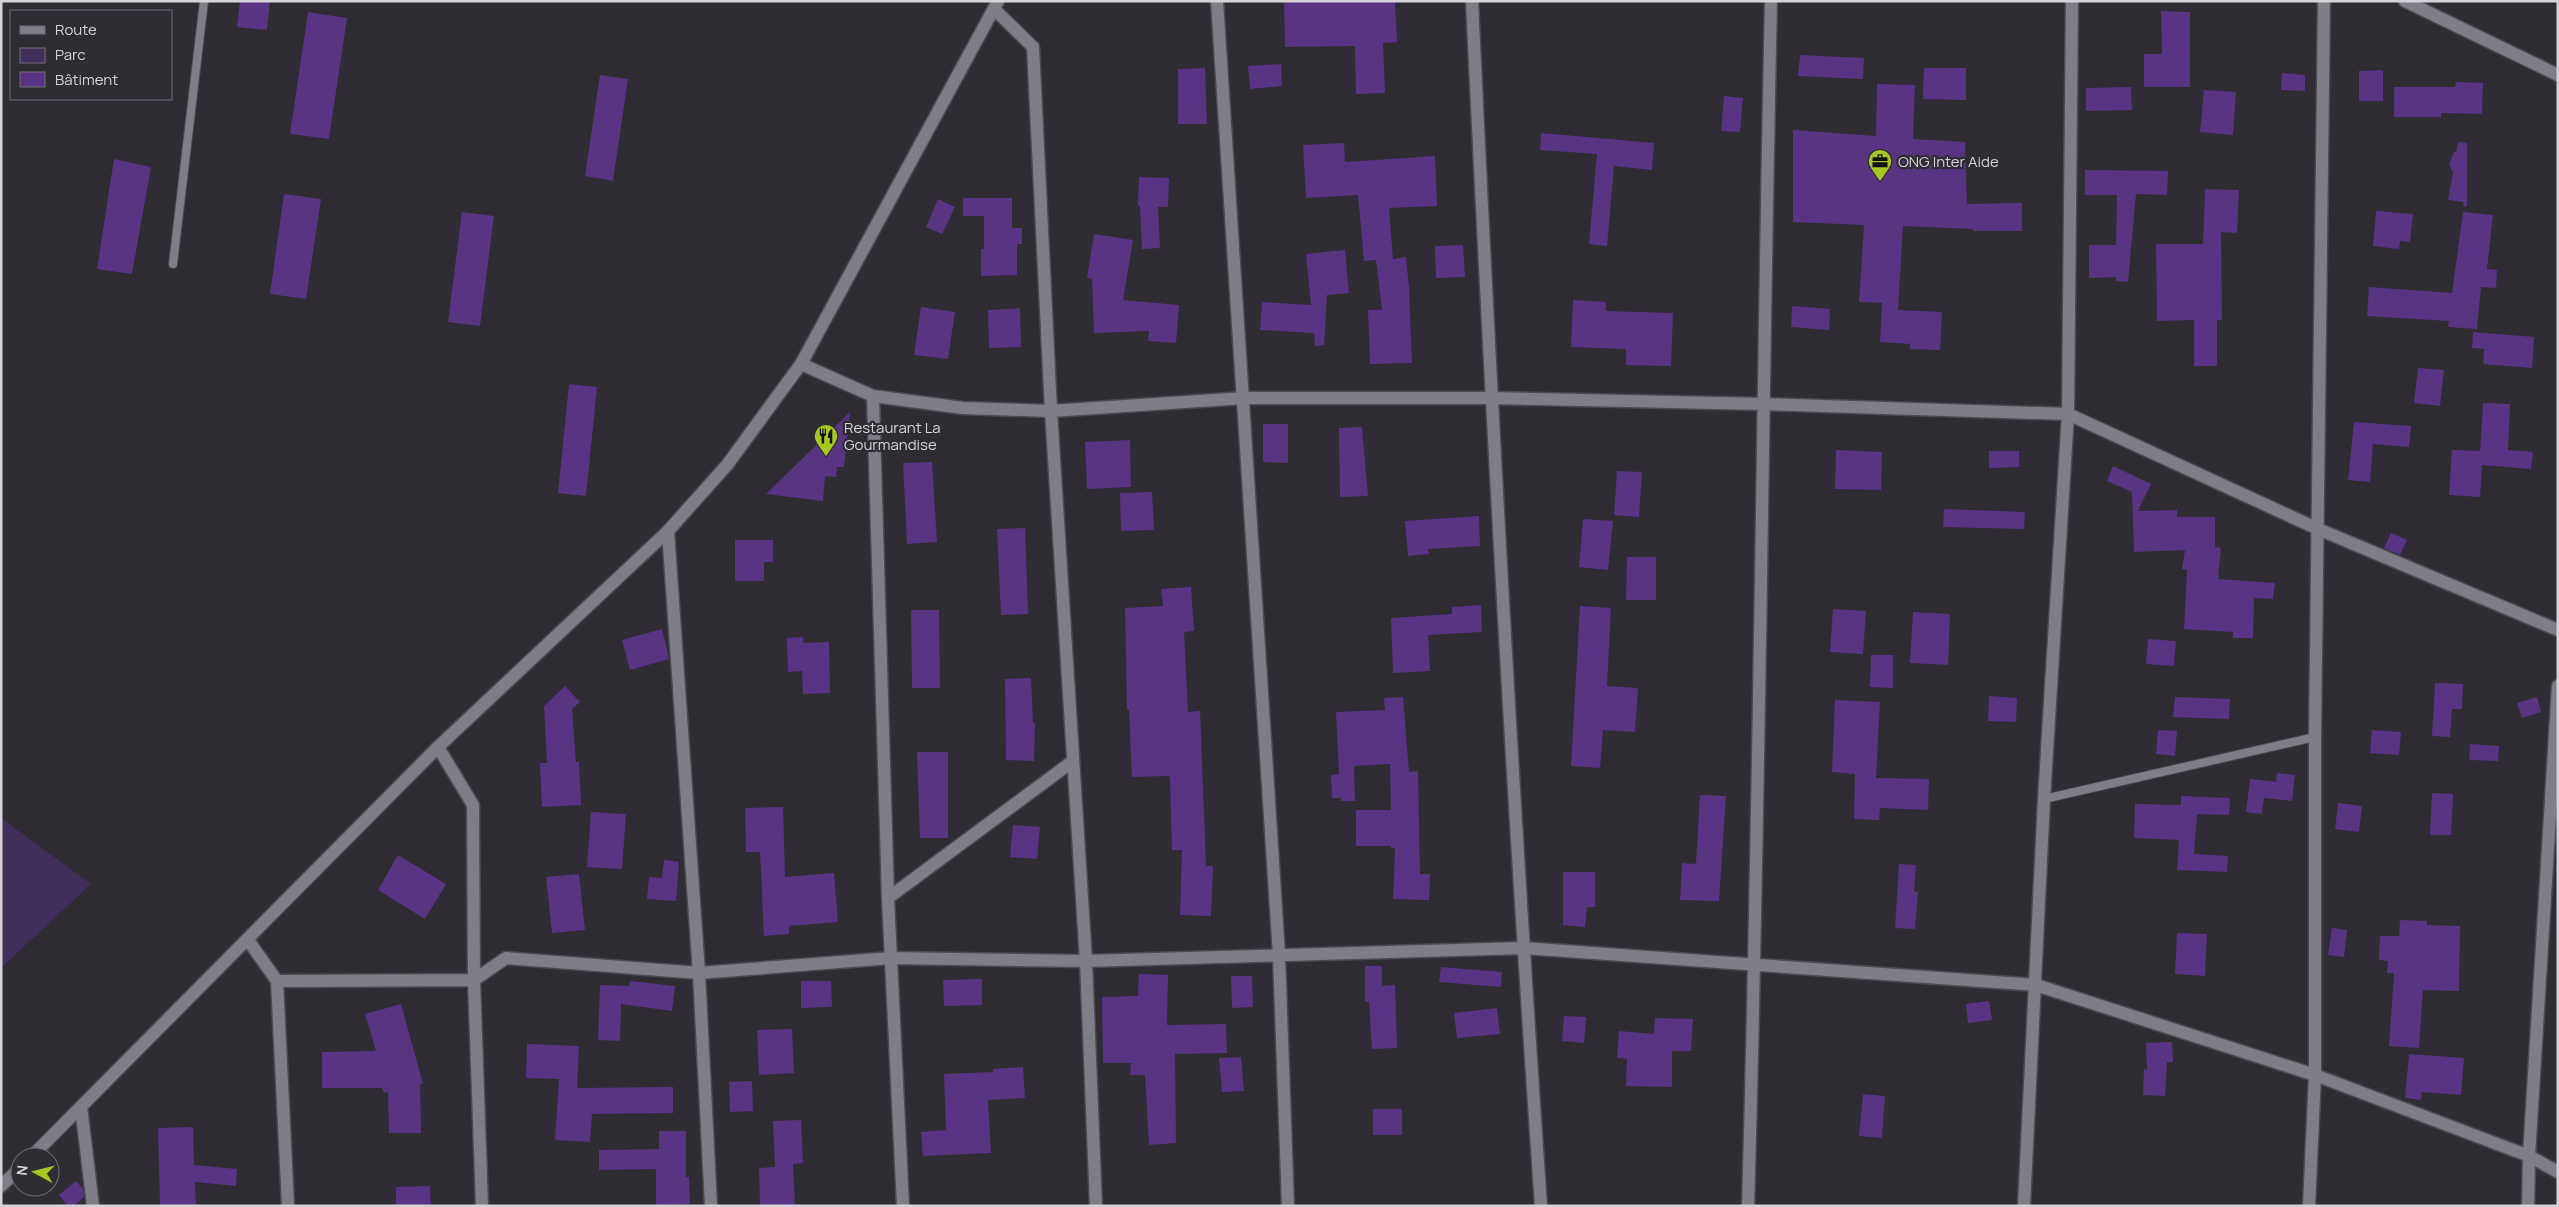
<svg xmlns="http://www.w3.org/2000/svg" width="2559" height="1207" font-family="Manrope,sans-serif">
<rect width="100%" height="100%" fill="#2f2c34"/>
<path fill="#402e5b" d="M 1,818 L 91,884 L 1,968 Z"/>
<path fill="#573583" d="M 240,1 L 270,1 L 267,30 L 237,27 Z
M 1284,1 L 1395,1 L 1397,42 L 1383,43 L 1385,93 L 1356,94 L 1355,46 L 1285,47 Z
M 2161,11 L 2190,12 L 2190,87 L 2144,87 L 2144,54 L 2162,54 Z
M 308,12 L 347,18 L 329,139 L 290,134 Z
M 1800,55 L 1864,58 L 1863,79 L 1798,76 Z
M 1281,64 L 1282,86 L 1250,89 L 1248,66 Z
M 1205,68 L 1207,124 L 1178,124 L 1178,69 Z
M 1924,68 L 1966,68 L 1966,100 L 1923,99 Z
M 2383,70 L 2383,101 L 2359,101 L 2359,71 Z
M 2282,73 L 2305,75 L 2305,91 L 2281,90 Z
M 600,75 L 628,79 L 613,181 L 585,176 Z
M 2456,82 L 2483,83 L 2482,114 L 2441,113 L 2441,117 L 2394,117 L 2394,87 L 2455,87 Z
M 1877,84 L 1915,85 L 1913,139 L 1965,142 L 1967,204 L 2022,203 L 2022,231 L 1973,231 L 1973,229 L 1903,226 L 1898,310 L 1942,312 L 1940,350 L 1910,349 L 1910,344 L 1880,342 L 1882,303 L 1859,302 L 1864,225 L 1793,222 L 1793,130 L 1876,136 Z
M 2131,87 L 2132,110 L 2086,111 L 2086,88 Z
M 2204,90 L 2236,92 L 2233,135 L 2200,132 Z
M 1724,96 L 1743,98 L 1740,132 L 1721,131 Z
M 1541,133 L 1654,143 L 1652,170 L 1614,166 L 1607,246 L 1589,244 L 1597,154 L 1540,150 Z
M 2458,142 L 2467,143 L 2467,206 L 2464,207 L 2463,202 L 2448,200 L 2453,173 L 2449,164 L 2454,152 L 2456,152 Z
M 1344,143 L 1345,162 L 1435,156 L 1437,206 L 1389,208 L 1393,259 L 1406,257 L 1409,287 L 1412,363 L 1370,364 L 1368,310 L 1382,310 L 1376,260 L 1364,261 L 1358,195 L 1306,198 L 1303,145 Z
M 114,159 L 151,167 L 132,274 L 97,269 Z
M 2085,170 L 2168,171 L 2167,195 L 2136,194 L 2128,282 L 2116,281 L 2116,277 L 2089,278 L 2089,245 L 2116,245 L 2117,195 L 2085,195 Z
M 1139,177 L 1169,178 L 1168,207 L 1158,207 L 1160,248 L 1142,249 L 1140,206 L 1138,206 Z
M 2205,189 L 2239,190 L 2237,233 L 2221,232 L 2222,320 L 2217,320 L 2217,366 L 2194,366 L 2194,320 L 2157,321 L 2156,244 L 2203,244 Z
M 284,194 L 321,199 L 306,299 L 270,294 Z
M 963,198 L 1012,198 L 1012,228 L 1022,228 L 1022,244 L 1017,244 L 1017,275 L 981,276 L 981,249 L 984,249 L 984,216 L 963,216 Z
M 938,199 L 955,207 L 942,234 L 926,227 Z
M 2376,211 L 2413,214 L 2410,242 L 2400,241 L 2399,249 L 2373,246 Z
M 462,212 L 494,216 L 480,326 L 448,322 Z
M 2463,212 L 2493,215 L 2487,269 L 2497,270 L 2496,288 L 2481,287 L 2477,329 L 2448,327 L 2449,321 L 2367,316 L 2369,287 L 2452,293 Z
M 1094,234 L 1133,240 L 1123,300 L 1179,305 L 1176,343 L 1148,341 L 1149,331 L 1094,333 L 1092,279 L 1087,278 Z
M 1463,245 L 1465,277 L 1436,278 L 1435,246 Z
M 1345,250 L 1349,293 L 1327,295 L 1324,345 L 1315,346 L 1314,333 L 1260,330 L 1262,302 L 1311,305 L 1306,254 Z
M 1573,300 L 1606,302 L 1606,311 L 1673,313 L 1671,366 L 1626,365 L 1626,349 L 1571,347 Z
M 1792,306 L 1830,309 L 1829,330 L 1791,327 Z
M 921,307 L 955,312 L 948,359 L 914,355 Z
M 1020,308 L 1021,347 L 989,348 L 988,310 Z
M 2473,332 L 2534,337 L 2532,368 L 2483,364 L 2484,349 L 2472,348 Z
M 2418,368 L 2444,370 L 2440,406 L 2414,403 Z
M 569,384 L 597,387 L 586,496 L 558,493 Z
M 2483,403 L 2510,404 L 2508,450 L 2533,452 L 2531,469 L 2482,465 L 2480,497 L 2449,495 L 2452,450 L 2480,451 Z
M 850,412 L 844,467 L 837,467 L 836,477 L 825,476 L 823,501 L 766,494 Z
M 2354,422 L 2411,426 L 2409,447 L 2373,444 L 2370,482 L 2348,480 Z
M 1263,424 L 1288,424 L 1288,463 L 1263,462 Z
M 1362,427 L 1368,496 L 1340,497 L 1339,428 Z
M 1130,440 L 1131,487 L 1087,489 L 1085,442 Z
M 1836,450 L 1882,452 L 1881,490 L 1835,489 Z
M 1989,451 L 2019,451 L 2019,467 L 1989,468 Z
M 932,462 L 937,542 L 907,544 L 903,463 Z
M 2113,466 L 2151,484 L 2138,511 L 2177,510 L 2177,517 L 2215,517 L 2215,547 L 2221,548 L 2218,579 L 2275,583 L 2273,599 L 2254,598 L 2253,638 L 2233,638 L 2233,632 L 2184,629 L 2187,570 L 2182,569 L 2185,550 L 2134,552 L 2132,492 L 2107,481 Z
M 1617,471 L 1642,472 L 1639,517 L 1614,515 Z
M 1152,492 L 1154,530 L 1121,531 L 1120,493 Z
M 1944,509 L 2025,512 L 2024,529 L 1943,527 Z
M 1479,516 L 1480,546 L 1428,549 L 1429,554 L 1408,556 L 1405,521 Z
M 1583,519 L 1613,521 L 1608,570 L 1579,567 Z
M 1025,528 L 1028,614 L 1001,615 L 997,529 Z
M 2391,533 L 2407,540 L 2400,555 L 2384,548 Z
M 735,540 L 773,540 L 773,562 L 764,562 L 764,581 L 735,581 Z
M 1627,557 L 1656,557 L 1656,600 L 1626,600 Z
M 1191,587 L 1194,631 L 1184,632 L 1188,712 L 1200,711 L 1206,866 L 1213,866 L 1211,916 L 1180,915 L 1182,850 L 1172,850 L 1170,778 L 1169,776 L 1132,777 L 1129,710 L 1127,710 L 1125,608 L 1163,606 L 1161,589 Z
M 1481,605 L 1482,632 L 1428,635 L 1430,671 L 1393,673 L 1391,618 L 1452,614 L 1452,607 Z
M 1580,606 L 1611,608 L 1607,686 L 1638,688 L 1635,732 L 1603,730 L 1600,768 L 1571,766 Z
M 1833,609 L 1866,611 L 1863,654 L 1830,652 Z
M 911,610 L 939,610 L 940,688 L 912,688 Z
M 1913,612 L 1950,614 L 1948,665 L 1910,663 Z
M 662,629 L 669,659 L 630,670 L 622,640 Z
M 803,637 L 803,643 L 829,642 L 830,693 L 803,694 L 802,671 L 788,672 L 787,638 Z
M 2148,639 L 2176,641 L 2174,666 L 2146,664 Z
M 1871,655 L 1893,655 L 1893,688 L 1870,687 Z
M 1031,678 L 1033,723 L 1035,723 L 1034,761 L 1006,760 L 1005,679 Z
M 2435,683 L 2463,684 L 2462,709 L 2452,709 L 2450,737 L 2432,736 Z
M 565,686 L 580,702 L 572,709 L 576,762 L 579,762 L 581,805 L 542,807 L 540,763 L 547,763 L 544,706 Z
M 1989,696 L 2017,698 L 2016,722 L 1988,721 Z
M 1403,697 L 1409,772 L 1418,771 L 1420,874 L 1430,874 L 1429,900 L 1393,899 L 1395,848 L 1391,848 L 1391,846 L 1356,846 L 1356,810 L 1391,810 L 1390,764 L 1354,766 L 1355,801 L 1341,801 L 1341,798 L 1332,798 L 1331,775 L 1339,774 L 1336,712 L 1385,710 L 1384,698 Z
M 2175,697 L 2230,699 L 2229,719 L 2173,717 Z
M 2537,697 L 2541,712 L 2522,718 L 2517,703 Z
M 1835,700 L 1880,702 L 1876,778 L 1929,779 L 1928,810 L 1880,808 L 1879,820 L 1854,819 L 1855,774 L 1832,772 Z
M 2158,730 L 2177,731 L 2175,756 L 2156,754 Z
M 2372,730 L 2401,732 L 2399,755 L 2370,753 Z
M 2470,744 L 2499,746 L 2498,761 L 2469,760 Z
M 917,752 L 948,752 L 948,838 L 920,838 Z
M 2277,773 L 2295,775 L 2292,801 L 2264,798 L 2262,814 L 2246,812 L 2250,779 L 2276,782 Z
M 2432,793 L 2453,794 L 2451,835 L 2430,835 Z
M 1700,795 L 1726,796 L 1719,901 L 1680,900 L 1682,863 L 1696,864 Z
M 2181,796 L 2230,798 L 2229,815 L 2197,814 L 2194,854 L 2228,856 L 2227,872 L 2177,870 L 2179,840 L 2134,838 L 2135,804 L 2181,805 Z
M 2338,803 L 2362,806 L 2359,832 L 2335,829 Z
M 783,807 L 785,877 L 834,873 L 838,922 L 789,926 L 789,934 L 764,936 L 760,852 L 746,852 L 745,808 Z
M 591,812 L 626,814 L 622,869 L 587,867 Z
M 1013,825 L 1040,827 L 1037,859 L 1010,857 Z
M 398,855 L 446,884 L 425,919 L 378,890 Z
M 664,860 L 679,862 L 676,901 L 647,899 L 649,877 L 662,878 Z
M 1899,864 L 1916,865 L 1914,891 L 1918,892 L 1915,929 L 1895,928 Z
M 1563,872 L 1595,872 L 1595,907 L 1587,907 L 1585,927 L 1563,925 Z
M 579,874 L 585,930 L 552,933 L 546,877 Z
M 2400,920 L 2427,921 L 2427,925 L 2460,926 L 2459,991 L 2423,990 L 2419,1048 L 2389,1046 L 2394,973 L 2387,973 L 2388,961 L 2379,960 L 2380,936 L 2399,936 Z
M 2332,928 L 2347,930 L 2344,957 L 2328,955 Z
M 2177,933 L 2207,934 L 2205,976 L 2175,974 Z
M 1365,966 L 1382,966 L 1382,986 L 1395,985 L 1397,1048 L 1372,1049 L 1369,1002 L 1365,1002 Z
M 1441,967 L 1502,972 L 1501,987 L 1439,982 Z
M 1139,974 L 1168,975 L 1167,1025 L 1226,1024 L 1227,1053 L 1175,1054 L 1176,1143 L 1149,1145 L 1145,1075 L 1130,1075 L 1131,1063 L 1103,1063 L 1102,997 L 1138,996 Z
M 1231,976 L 1252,976 L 1253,1007 L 1232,1008 Z
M 982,979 L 982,1005 L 944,1006 L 943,980 Z
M 630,981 L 675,986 L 672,1011 L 621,1004 L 620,1041 L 598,1040 L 600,985 L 629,986 Z
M 801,981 L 831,981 L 832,1007 L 801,1008 Z
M 1989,1001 L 1992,1020 L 1968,1023 L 1966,1004 Z
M 401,1004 L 423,1084 L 420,1084 L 421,1133 L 389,1133 L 388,1092 L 384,1093 L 382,1088 L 322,1088 L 322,1052 L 376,1051 L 365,1014 Z
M 1497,1008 L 1500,1034 L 1457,1038 L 1454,1013 Z
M 1564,1016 L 1586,1017 L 1584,1043 L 1562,1041 Z
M 1655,1018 L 1693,1019 L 1691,1051 L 1672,1051 L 1672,1087 L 1626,1086 L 1627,1059 L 1617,1058 L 1619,1031 L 1654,1034 Z
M 792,1029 L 794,1073 L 759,1075 L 757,1030 Z
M 2172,1042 L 2173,1062 L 2167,1062 L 2165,1096 L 2143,1095 L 2144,1069 L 2147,1070 L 2146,1043 Z
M 527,1044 L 579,1046 L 577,1088 L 673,1087 L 673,1113 L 592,1114 L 590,1142 L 555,1140 L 559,1079 L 526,1078 Z
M 2409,1054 L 2464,1058 L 2461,1095 L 2422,1092 L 2421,1100 L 2405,1098 Z
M 1241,1057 L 1244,1091 L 1222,1092 L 1219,1058 Z
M 1023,1067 L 1025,1098 L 988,1100 L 991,1153 L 923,1156 L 921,1132 L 946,1130 L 944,1074 L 993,1072 L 993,1069 Z
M 752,1081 L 753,1111 L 730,1112 L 729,1082 Z
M 1863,1094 L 1885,1096 L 1882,1138 L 1859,1136 Z
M 1373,1109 L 1402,1109 L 1402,1135 L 1373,1135 Z
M 801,1120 L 803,1163 L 793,1164 L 795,1206 L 760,1206 L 759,1168 L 775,1167 L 773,1121 Z
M 193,1127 L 194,1165 L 237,1169 L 236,1186 L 195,1182 L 196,1206 L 160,1206 L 158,1128 Z
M 659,1131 L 686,1131 L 686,1177 L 689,1177 L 690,1204 L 656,1205 L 656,1169 L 599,1170 L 599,1150 L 659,1149 Z
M 76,1181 L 83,1189 L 84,1197 L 74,1206 L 68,1206 L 59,1195 Z
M 430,1186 L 431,1206 L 396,1206 L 396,1187 Z"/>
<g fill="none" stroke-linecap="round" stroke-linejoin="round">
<g stroke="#4c4a50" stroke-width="10">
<path id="service" d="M 173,264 L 204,1
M 2044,799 L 2315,737"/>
</g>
<g stroke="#4c4a50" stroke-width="15">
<path id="minor" d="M 1217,1 L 1279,955 L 1288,1206
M 1472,1 C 1491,403 1513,805 1541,1206
M 2405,1 L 2558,75
M 994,9 L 1033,47 L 1051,411 L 1086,961 L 1096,1206
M 801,364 L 873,396 L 963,408 L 1051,411 L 1244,398 L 1491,398 L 1762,404 L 2068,414 L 2318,529 L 2558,630
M 873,396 L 888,898 L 903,1206
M 668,531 L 699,973 L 711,1206
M 438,747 L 473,805 L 474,980 L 482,1206
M 888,898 L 1073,761
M 248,940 L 277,981 L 288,1206
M 277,981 L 474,980 L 506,958 L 699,973 L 891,958 L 1086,961 L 1523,948 L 2036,985 L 2315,1075 L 2529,1156 L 2558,1172
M 81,1107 L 93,1206
M 1748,1206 C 1760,804 1762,403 1771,1
M 2024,1206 L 2044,799 L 2068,414 L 2072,1
M 2309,1206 L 2315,1075 L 2315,737 L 2324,1
M 2528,1206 L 2529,1156 L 2558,686"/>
</g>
<g stroke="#4c4a50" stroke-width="15">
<path id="secondary" d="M 31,1157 L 438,747 L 668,531 L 727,465 L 801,364 L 998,1
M 1,1186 L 20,1168"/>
</g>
<use href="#service" stroke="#7f7d85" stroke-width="8"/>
<use href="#minor" stroke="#7f7d85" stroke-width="12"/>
<use href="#secondary" stroke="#7f7d85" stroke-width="12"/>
</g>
<defs>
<g id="office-pin" transform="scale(1.25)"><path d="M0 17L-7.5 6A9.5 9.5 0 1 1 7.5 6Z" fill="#a7c81f" stroke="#2f2c34"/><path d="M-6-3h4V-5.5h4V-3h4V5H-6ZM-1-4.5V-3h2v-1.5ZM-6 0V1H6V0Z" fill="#111"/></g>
<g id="restaurant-pin" transform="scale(1.25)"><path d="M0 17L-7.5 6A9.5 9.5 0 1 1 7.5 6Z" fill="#a7c81f" stroke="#2f2c34"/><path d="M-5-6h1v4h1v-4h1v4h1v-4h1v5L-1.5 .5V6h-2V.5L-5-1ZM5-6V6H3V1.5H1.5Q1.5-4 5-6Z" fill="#111"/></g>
</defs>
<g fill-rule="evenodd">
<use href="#office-pin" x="1880" y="161"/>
<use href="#restaurant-pin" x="826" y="436"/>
</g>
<g text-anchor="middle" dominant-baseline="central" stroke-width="4.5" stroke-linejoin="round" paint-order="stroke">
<g font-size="15" fill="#d5d3d8" stroke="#2f2c34" text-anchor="start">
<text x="1898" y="161">ONG Inter Aide</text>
<text x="844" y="427">Restaurant La<tspan x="844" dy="17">Gourmandise</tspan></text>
</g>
</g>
<rect width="2559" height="1207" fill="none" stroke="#d5d3d8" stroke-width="5"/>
<rect x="10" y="10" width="162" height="90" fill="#2f2c34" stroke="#716f76"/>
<rect x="20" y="26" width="25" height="8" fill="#7f7d85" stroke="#716f76"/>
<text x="55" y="35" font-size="15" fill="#d5d3d8">Route</text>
<rect x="20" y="48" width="25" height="15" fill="#402e5b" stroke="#716f76"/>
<text x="55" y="60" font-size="15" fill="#d5d3d8">Parc</text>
<rect x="20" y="72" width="25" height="15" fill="#573583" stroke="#716f76"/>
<text x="55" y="85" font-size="15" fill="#d5d3d8">Bâtiment</text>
<g transform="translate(35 1172) rotate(277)"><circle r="24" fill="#2f2c34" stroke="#716f76"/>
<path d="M0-4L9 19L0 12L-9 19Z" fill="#a7c81f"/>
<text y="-8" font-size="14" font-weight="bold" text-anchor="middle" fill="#d5d3d8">N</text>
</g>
</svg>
